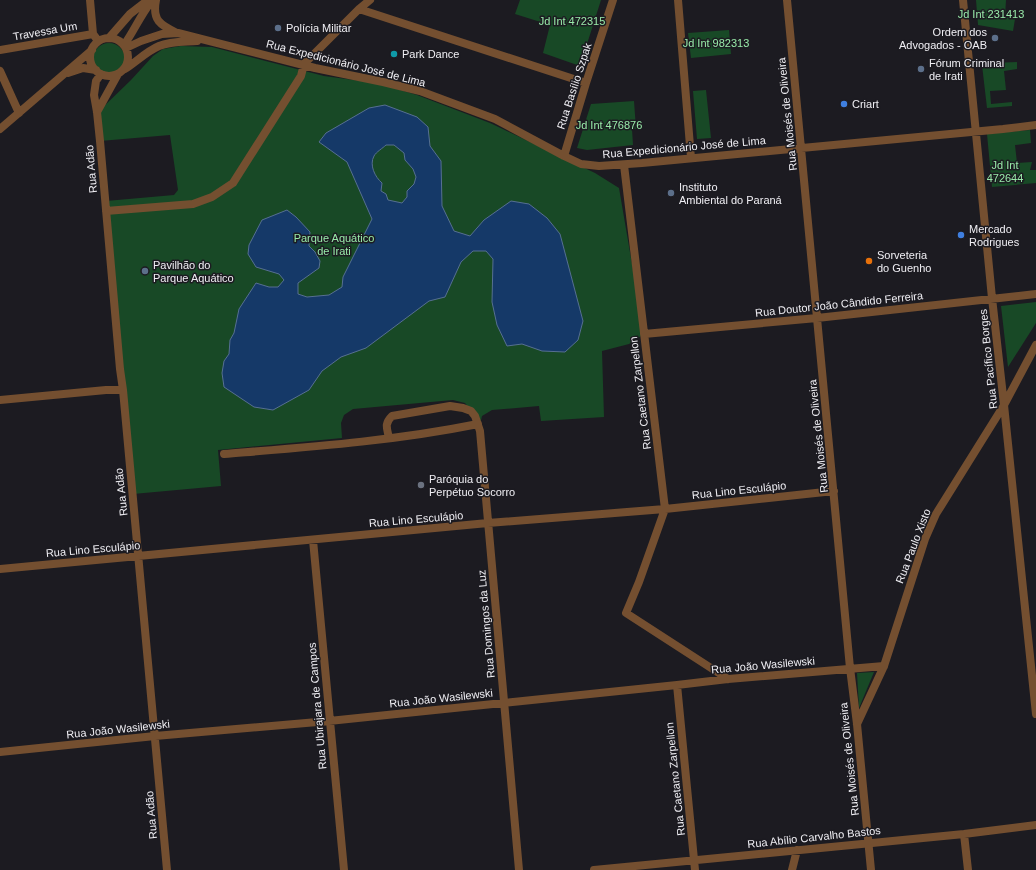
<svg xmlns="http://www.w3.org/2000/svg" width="1036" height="870" font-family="Helvetica,sans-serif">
<rect width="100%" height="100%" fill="#1c1b21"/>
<path fill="#184926" d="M 520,0 L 601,0 L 580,66 L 543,53 L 550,25 L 515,14 Z
M 976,0 L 1006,0 L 1005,16 L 1015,19 L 1013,31 L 978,25 Z
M 729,30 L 731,54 L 691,58 L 688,33 Z
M93 59a16 16 0 1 1 32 0a16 16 0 1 1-32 0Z
M 181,46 L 212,47 L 324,76 L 376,83 L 417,95 L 490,123 L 595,173 L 619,188 L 644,334 L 629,344 L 602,351 L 604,417 L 541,421 L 539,406 L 492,410 L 482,416 L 479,429 L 475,416 L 465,403 L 453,400 L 353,409 L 344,415 L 341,423 L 342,438 L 218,450 L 221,486 L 133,494 L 106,201 L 174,195 L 178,190 L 170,135 L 100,141 L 98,112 L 131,80 L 153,56 L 163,49 Z
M 1017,62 L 1017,69 L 1004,71 L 1006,90 L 990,91 L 991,104 L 1012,102 L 1012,106 L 987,108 L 982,65 L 991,65 L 991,63 Z
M 706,90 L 711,138 L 697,139 L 693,91 Z
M 634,101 L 636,129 L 632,129 L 633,145 L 587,150 L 577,148 L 591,104 Z
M 1030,130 L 1031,143 L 1015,145 L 1017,163 L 1032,162 L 1030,170 L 1036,170 L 1036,183 L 992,187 L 987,134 Z
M 1036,302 L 1036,323 L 1008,367 L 1001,306 Z
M 874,672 L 859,708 L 857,673 Z"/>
<path fill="#153968" stroke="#566f92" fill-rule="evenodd" d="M 385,105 L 417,117 L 428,127 L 430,146 L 441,161 L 442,206 L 454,231 L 470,236 L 484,220 L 511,201 L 529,204 L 547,218 L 560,234 L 583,321 L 578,340 L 565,352 L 542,351 L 522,344 L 507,346 L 497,325 L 492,302 L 493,259 L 486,251 L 473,251 L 461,262 L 445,297 L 429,301 L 366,348 L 341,357 L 322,371 L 309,390 L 273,410 L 254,407 L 224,387 L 222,373 L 224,361 L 229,354 L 230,340 L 234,333 L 239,309 L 256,283 L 269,287 L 278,287 L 284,280 L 279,274 L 256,267 L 248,254 L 249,245 L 262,220 L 287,210 L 296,217 L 310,232 L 309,246 L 315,252 L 320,261 L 319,268 L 298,283 L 298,294 L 307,297 L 329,295 L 342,287 L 343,277 L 372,219 L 347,162 L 319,142 L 326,133 L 369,108 ZM 386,145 L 394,145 L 404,153 L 405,160 L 413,169 L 416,177 L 414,184 L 407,191 L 407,197 L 402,203 L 388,200 L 386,194 L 381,191 L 382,183 C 375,177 369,165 374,156 C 376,152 383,148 386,145 Z"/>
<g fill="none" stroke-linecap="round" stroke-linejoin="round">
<path stroke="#744f30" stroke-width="8" d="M 90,0 L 93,34 L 96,38
M 156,0 C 152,20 160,25 177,33
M 678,0 L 691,158
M 787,0 L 850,668 L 857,724 L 871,870
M 963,0 L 992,298 L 1004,405 L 1036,714
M 359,9 L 586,83
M 109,38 L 130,14 L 148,0
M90 57a19 19 0 1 1 38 0a19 19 0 1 1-38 0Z
M 124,45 C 134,31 140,16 151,2
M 126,48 L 141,41 L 162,34 L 178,33 L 315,68 L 383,82 L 420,91 L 495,119 L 564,156 L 581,164 L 599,166 L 642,163 L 1003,129 L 1036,125
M 0,50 L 93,34
M 125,69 C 136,62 147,51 159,46 C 171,41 185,42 197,41
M 0,71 L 19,113
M 68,73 L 83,68 L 96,70
M 101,74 L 96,81 L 94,95 L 97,112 L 100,141 L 120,369 L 123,390 L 167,870
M 97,112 L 118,74
M 0,129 L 92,50
M 564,156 L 586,83 L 613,0
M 624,165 L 665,509 L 639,582 L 626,613 L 728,679
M 106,211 L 193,204 L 212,197 L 233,183 L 301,76 L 304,64 L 359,9 L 370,0
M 644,334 L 817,318 L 1036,294
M 0,400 L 106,390 L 123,390
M 389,438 C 387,428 384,424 392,416 L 450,406 L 463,408 L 471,411 L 475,416 L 480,431 L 519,870
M 224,454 C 309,447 394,441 478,424
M 313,540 L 344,870
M 0,569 L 488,523 L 665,509 L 834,491
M 677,685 L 695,870
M 857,724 L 884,666 L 925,539 L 936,514 L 1004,405 L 1036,345
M 0,752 L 155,736 L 329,721 L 677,685 L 728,679 L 884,666
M 964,834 L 968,870
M 594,870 L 964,834 L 1036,825
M 792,870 L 797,850"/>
</g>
<g fill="#5c6f8a" stroke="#1c1b21" stroke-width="1.5">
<circle cx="278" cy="28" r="4"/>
<circle cx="995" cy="38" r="4"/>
<circle cx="921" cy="69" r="4"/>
<circle cx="671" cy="193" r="4"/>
<circle cx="145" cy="271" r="4"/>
</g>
<circle fill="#0f9aa8" stroke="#1c1b21" stroke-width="1.5" cx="394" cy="54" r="4"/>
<g fill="#3f7fe0" stroke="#1c1b21" stroke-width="1.5">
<circle cx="844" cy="104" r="4"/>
<circle cx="961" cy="235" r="4"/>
</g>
<circle fill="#e8710a" stroke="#1c1b21" stroke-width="1.5" cx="869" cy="261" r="4"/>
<circle fill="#6b7280" stroke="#1c1b21" stroke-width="1.5" cx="421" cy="485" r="4"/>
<g text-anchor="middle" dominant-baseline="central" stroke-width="3" stroke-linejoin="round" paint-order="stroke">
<g font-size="11" fill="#98eaa9" stroke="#1c1b21">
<text x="991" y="14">Jd Int 231413</text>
<text x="572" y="21">Jd Int 472315</text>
<text x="716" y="43">Jd Int 982313</text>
<text x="609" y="125">Jd Int 476876</text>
<text x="1005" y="165">Jd Int<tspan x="1005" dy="13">472644</tspan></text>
<text x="334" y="238">Parque Aquático<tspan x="334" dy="13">de Irati</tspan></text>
</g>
<g font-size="11" fill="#efeef3" stroke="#1c1b21" text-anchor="start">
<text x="286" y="28">Polícia Militar</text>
<text x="987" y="32" text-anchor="end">Ordem dos<tspan x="987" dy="13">Advogados - OAB</tspan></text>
<text x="402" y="54">Park Dance</text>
<text x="929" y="63">Fórum Criminal<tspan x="929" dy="13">de Irati</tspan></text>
<text x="852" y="104">Criart</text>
<text x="679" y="187">Instituto<tspan x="679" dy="13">Ambiental do Paraná</tspan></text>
<text x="969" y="229">Mercado<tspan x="969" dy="13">Rodrigues</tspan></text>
<text x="877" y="255">Sorveteria<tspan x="877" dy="13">do Guenho</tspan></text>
<text x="153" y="265">Pavilhão do<tspan x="153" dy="13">Parque Aquático</tspan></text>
<text x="429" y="479">Paróquia do<tspan x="429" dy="13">Perpétuo Socorro</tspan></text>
</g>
<g font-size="11" fill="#efeef3" stroke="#1c1b21">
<text transform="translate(45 31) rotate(-10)">Travessa Um</text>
<text transform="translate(346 63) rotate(14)">Rua Expedicionário José de Lima</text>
<text transform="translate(574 86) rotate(-72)">Rua Basílio Szpak</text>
<text transform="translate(787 114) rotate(-96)">Rua Moisés de Oliveira</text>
<text transform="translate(684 147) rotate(-5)">Rua Expedicionário José de Lima</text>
<text transform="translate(91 169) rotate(-95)">Rua Adão</text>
<text transform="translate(839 304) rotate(-6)">Rua Doutor João Cândido Ferreira</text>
<text transform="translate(988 359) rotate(-96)">Rua Pacífico Borges</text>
<text transform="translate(640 393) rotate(-97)">Rua Caetano Zarpellon</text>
<text transform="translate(818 436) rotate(-96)">Rua Moisés de Oliveira</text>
<text transform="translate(739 490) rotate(-6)">Rua Lino Esculápio</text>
<text transform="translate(121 492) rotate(-96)">Rua Adão</text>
<text transform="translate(416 519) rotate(-5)">Rua Lino Esculápio</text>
<text transform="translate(913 546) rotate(-69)">Rua Paulo Xisto</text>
<text transform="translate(93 549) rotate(-5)">Rua Lino Esculápio</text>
<text transform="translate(486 624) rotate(-95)">Rua Domingos da Luz</text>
<text transform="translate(763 665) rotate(-5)">Rua João Wasilewski</text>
<text transform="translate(441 698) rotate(-6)">Rua João Wasilewski</text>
<text transform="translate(317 706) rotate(-95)">Rua Ubirajara de Campos</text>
<text transform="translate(118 729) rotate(-6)">Rua João Wasilewski</text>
<text transform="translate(849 759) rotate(-96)">Rua Moisés de Oliveira</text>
<text transform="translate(675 779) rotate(-96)">Rua Caetano Zarpellon</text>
<text transform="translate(151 815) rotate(-95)">Rua Adão</text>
<text transform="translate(814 837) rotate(-6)">Rua Abílio Carvalho Bastos</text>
</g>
</g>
</svg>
